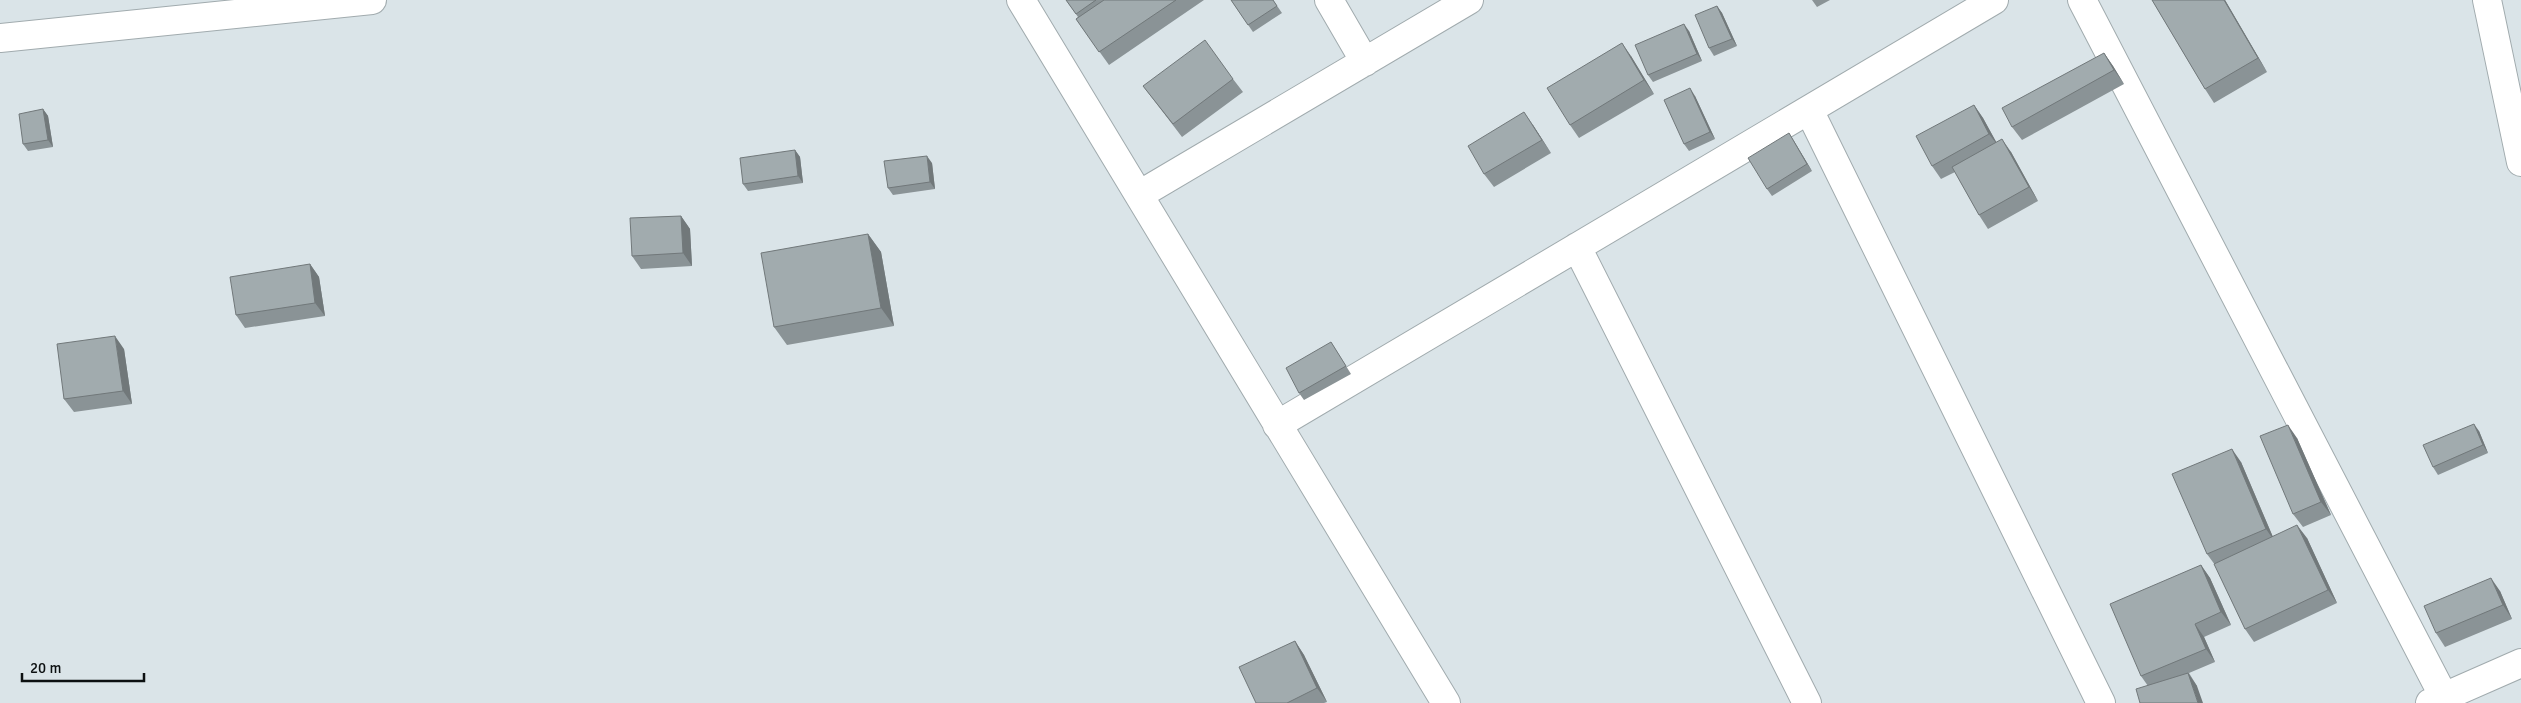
<svg xmlns="http://www.w3.org/2000/svg" width="2521" height="703" font-family="Signika,sans-serif">
<rect width="100%" height="100%" fill="#dae4e8"/>
<g fill="none" stroke-linecap="round" stroke-linejoin="round">
<g stroke="#a1abae" stroke-width="30">
<path id="street" d="M 1021,0 L 1446,703
M 1329,0 L 1365,62
M 2082,0 L 2447,703
M 2487,0 L 2521,162
M 0,38 L 372,0
M 1809,110 L 2101,703
M 1139,195 L 1469,0
M 1577,247 L 1807,703
M 1277,425 L 1994,0
M 2430,703 L 2521,663"/>
</g>
<use href="#street" stroke="#fff" stroke-width="28"/>
</g>
<path fill="#8a9396" d="M 1066,0 L 1204,0 L 1109,65 L 1076,19 L 1078,17 Z
M 1231,0 L 1273,0 L 1282,13 L 1253,32 Z
M 1812,0 L 1830,0 L 1817,7 Z
M 2152,0 L 2225,0 L 2267,72 L 2214,103 L 2205,89 Z
M 1717,6 L 1722,13 L 1737,46 L 1714,56 L 1709,48 Z
M 1689,31 L 1702,61 L 1653,82 L 1648,75 Z
M 2104,53 L 2113,66 L 2124,84 L 2022,140 L 2012,127 Z
M 1631,56 L 1654,94 L 1579,138 L 1570,125 Z
M 1233,79 L 1243,92 L 1182,137 L 1143,86 Z
M 1695,96 L 1715,139 L 1689,151 L 1684,144 Z
M 1974,105 L 1983,118 L 1996,142 L 2011,152 L 2038,201 L 1988,229 L 1979,215 L 1955,172 L 1941,179 L 1932,166 Z
M 43,109 L 48,116 L 53,147 L 28,151 L 23,144 Z
M 1533,125 L 1551,153 L 1494,187 L 1484,174 Z
M 1789,133 L 1812,171 L 1772,196 L 1767,189 Z
M 795,150 L 800,157 L 803,183 L 748,191 L 743,184 Z
M 932,163 L 935,189 L 893,195 L 888,188 Z
M 681,216 L 690,229 L 692,266 L 641,269 L 632,256 Z
M 868,234 L 881,252 L 894,326 L 787,345 L 774,327 Z
M 310,264 L 319,277 L 325,316 L 245,328 L 236,315 Z
M 1331,342 L 1351,374 L 1304,400 L 1299,393 Z
M 124,349 L 132,404 L 74,412 L 64,399 Z
M 2479,431 L 2488,453 L 2438,475 L 2433,467 Z
M 2297,438 L 2331,515 L 2303,527 L 2293,514 Z
M 2241,462 L 2273,537 L 2307,538 L 2337,603 L 2254,642 L 2245,629 L 2215,565 L 2207,554 Z
M 2201,565 L 2210,578 L 2231,625 L 2204,637 L 2215,662 L 2189,673 L 2197,686 L 2148,686 L 2141,676 Z
M 2500,591 L 2512,619 L 2445,647 L 2436,633 Z
M 1295,641 L 1304,655 L 1327,702 L 1324,703 L 1256,703 Z"/>
<path fill="#71787a" d="M 2224,0 L 2225,0 L 2267,72 L 2258,58 Z
M 1717,6 L 1722,13 L 1737,46 L 1732,39 Z
M 1684,24 L 1689,31 L 1702,61 L 1697,54 Z
M 1622,43 L 1631,56 L 1654,94 L 1644,80 Z
M 2104,53 L 2113,66 L 2124,84 L 2114,70 Z
M 1690,88 L 1695,96 L 1715,139 L 1710,132 Z
M 1974,105 L 1983,118 L 1999,147 L 1989,134 Z
M 43,109 L 48,116 L 53,147 L 48,140 Z
M 1524,112 L 1533,125 L 1551,153 L 1542,140 Z
M 1789,133 L 1794,141 L 1812,171 L 1807,164 Z
M 2002,139 L 2011,152 L 2038,201 L 2029,187 Z
M 795,150 L 800,157 L 803,183 L 798,176 Z
M 927,156 L 932,163 L 935,189 L 930,182 Z
M 681,216 L 690,229 L 692,266 L 683,253 Z
M 868,234 L 881,252 L 894,326 L 881,308 Z
M 310,264 L 319,277 L 325,316 L 315,303 Z
M 115,336 L 124,349 L 132,404 L 123,391 Z
M 2474,424 L 2479,431 L 2488,453 L 2483,445 Z
M 2288,425 L 2297,438 L 2331,515 L 2321,502 Z
M 2232,449 L 2241,462 L 2275,542 L 2266,529 Z
M 2297,525 L 2307,538 L 2337,603 L 2328,590 Z
M 2201,565 L 2210,578 L 2231,625 L 2221,612 Z
M 2491,578 L 2500,591 L 2512,619 L 2503,605 Z
M 2195,624 L 2204,637 L 2215,662 L 2206,649 Z
M 1295,641 L 1304,655 L 1327,702 L 1317,688 Z
M 2188,673 L 2197,686 L 2203,703 L 2198,703 Z"/>
<path fill="#a1abae" stroke="#71787a" d="M 1066,0 L 1096,0 L 1076,14 Z
M 1104,0 L 1176,0 L 1099,52 L 1076,19 Z
M 1231,0 L 1273,0 L 1277,6 L 1248,25 Z
M 2152,0 L 2224,0 L 2258,58 L 2205,89 Z
M 1717,6 L 1732,39 L 1709,48 L 1695,15 Z
M 1684,24 L 1697,54 L 1648,75 L 1635,45 Z
M 1205,40 L 1233,79 L 1173,124 L 1143,86 Z
M 1622,43 L 1644,80 L 1570,125 L 1547,88 Z
M 2104,53 L 2114,70 L 2012,127 L 2002,108 Z
M 1690,88 L 1710,132 L 1684,144 L 1664,100 Z
M 1974,105 L 1989,134 L 1932,166 L 1916,136 Z
M 43,109 L 48,140 L 23,144 L 19,114 Z
M 1524,112 L 1542,140 L 1484,174 L 1468,146 Z
M 1789,133 L 1807,164 L 1767,189 L 1748,158 Z
M 2002,139 L 2029,187 L 1979,215 L 1952,167 Z
M 795,150 L 798,176 L 743,184 L 740,158 Z
M 927,156 L 930,182 L 888,188 L 884,161 Z
M 681,216 L 683,253 L 632,256 L 630,218 Z
M 868,234 L 881,308 L 774,327 L 761,253 Z
M 310,264 L 315,303 L 236,315 L 230,277 Z
M 115,336 L 123,391 L 64,399 L 57,344 Z
M 1331,342 L 1346,366 L 1299,393 L 1286,368 Z
M 2474,424 L 2483,445 L 2433,467 L 2423,445 Z
M 2288,425 L 2321,502 L 2293,514 L 2260,436 Z
M 2232,449 L 2266,529 L 2207,554 L 2172,474 Z
M 2297,525 L 2328,590 L 2245,629 L 2214,564 Z
M 2201,565 L 2221,612 L 2195,624 L 2206,649 L 2141,676 L 2110,604 Z
M 2491,578 L 2503,605 L 2436,633 L 2424,606 Z
M 1295,641 L 1317,688 L 1287,703 L 1256,703 L 1239,667 Z
M 2188,673 L 2198,703 L 2140,703 L 2136,689 Z"/>
<path d="M22 673v8h122v-8" fill="none" stroke="#0c1011" stroke-width="2.5"/>
<text x="30" y="673" font-size="15" fill="#0c1011" stroke="#dae4e8" stroke-width="4" paint-order="stroke">20 m</text>
</svg>
